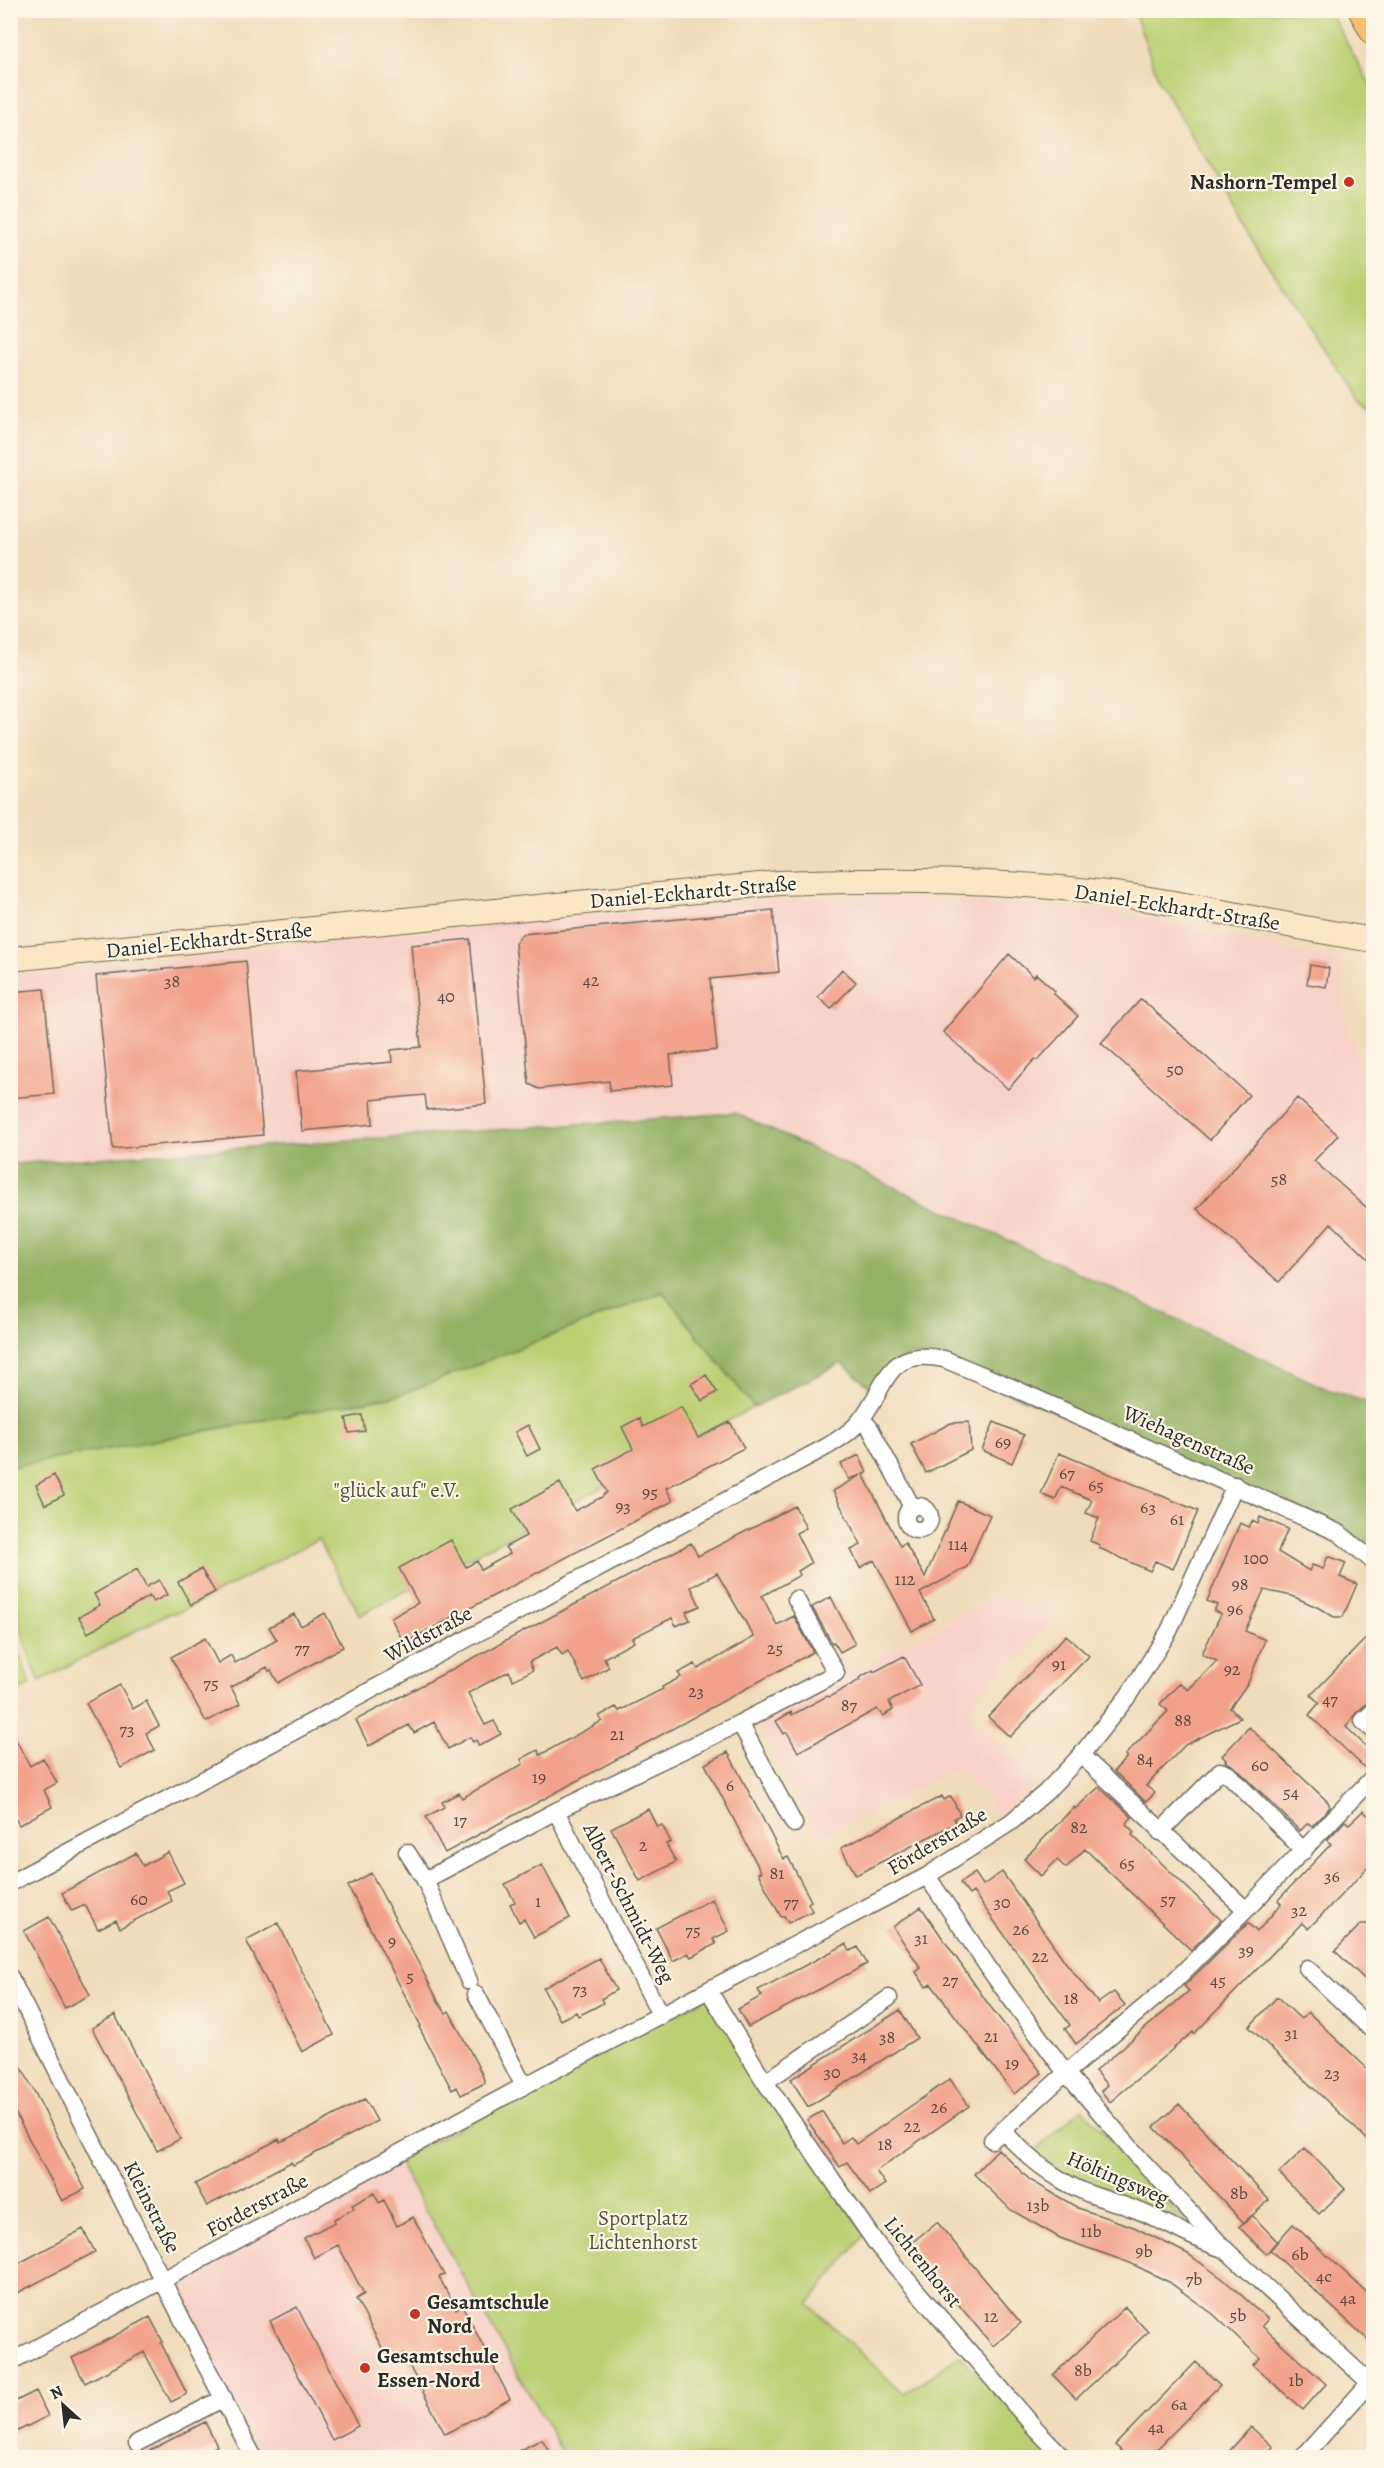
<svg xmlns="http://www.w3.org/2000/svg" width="1384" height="2468" font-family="Alegreya,serif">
<rect width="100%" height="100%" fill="#fcf5e5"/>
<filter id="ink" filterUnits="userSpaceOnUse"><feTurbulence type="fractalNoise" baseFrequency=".0167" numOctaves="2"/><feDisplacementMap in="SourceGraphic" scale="12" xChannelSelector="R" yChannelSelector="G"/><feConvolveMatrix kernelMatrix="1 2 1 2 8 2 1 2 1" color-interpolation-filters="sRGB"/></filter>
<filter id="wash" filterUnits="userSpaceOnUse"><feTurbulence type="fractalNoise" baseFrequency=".008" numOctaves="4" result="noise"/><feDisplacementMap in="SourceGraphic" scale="24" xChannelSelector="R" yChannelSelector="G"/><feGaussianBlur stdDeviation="1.35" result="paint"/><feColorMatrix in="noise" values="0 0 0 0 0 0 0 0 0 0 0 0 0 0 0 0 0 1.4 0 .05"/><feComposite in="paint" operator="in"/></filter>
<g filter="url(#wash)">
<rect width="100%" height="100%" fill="#f0dcbb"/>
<path fill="#f7d1c8" d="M 856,896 L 1007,904 L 1122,913 L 1342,962 L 1346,1019 L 1358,1055 L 1373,1077 L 1373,1404 L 1327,1389 L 735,1113 L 11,1164 L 11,974 L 199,957 L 520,920 L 773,900 Z
M 1002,1594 L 1054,1619 L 966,1709 L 1038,1784 L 1000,1815 L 957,1768 L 818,1837 L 757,1721 Z
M 397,2160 L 565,2457 L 261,2457 L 168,2279 Z"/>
<path fill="#bbcf73" stroke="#737d4f" stroke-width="1.5" d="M 1134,11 L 1329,11 L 1373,90 L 1373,408 L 1358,400 L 1256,247 L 1159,81 Z
M 663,1292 L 754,1407 L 360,1615 L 318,1539 L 180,1612 L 167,1614 L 40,1681 C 7,1614 11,1540 10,1467 L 399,1395 Z
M 11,1609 L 18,1648 L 30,1685 L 11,1695 Z
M 708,1997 L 865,2234 L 809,2304 L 904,2394 L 960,2356 L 1061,2457 L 565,2457 L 397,2160 Z
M 1082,2108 L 1186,2224 L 1183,2225 L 1081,2185 L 1034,2152 Z"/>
<path fill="#94b265" stroke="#606e48" stroke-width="1.5" d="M 735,1113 L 1327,1389 L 1373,1404 L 1373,1553 L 1342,1526 L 911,1354 L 875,1392 L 842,1363 L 754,1407 L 663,1292 L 399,1395 L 11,1467 L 11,1164 Z"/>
<g id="blocks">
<path fill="#f2a28a" d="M 773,910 L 779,972 L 710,979 L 717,1050 L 670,1055 L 673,1085 L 610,1091 L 609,1081 L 539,1089 L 529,1084 L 515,943 L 522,934 Z
M 470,939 L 486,1104 L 427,1110 L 425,1095 L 371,1100 L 373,1124 L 302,1131 L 296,1071 L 392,1062 L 391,1050 L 421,1047 L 411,945 Z
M 1009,954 L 1034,977 L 1036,974 L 1055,991 L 1053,993 L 1078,1016 L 1038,1060 L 1035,1059 L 1008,1089 L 943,1032 Z
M 246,961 L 263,1135 L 113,1149 L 96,976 Z
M 1310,965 L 1329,968 L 1326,987 L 1307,984 Z
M 842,969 L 856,982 L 831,1009 L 818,997 Z
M 44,989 L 54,1094 L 10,1098 L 10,992 Z
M 1141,999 L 1249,1095 L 1210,1140 L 1101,1043 Z
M 1297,1098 L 1338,1135 L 1314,1161 L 1374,1214 L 1374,1264 L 1331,1223 L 1279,1282 L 1197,1209 Z
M 706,1375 L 717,1392 L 702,1401 L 691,1384 Z
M 681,1407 L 698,1438 L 730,1422 L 744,1448 L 666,1488 L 673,1501 L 404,1643 L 391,1618 L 418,1603 L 399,1568 L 451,1540 L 466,1567 L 477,1561 L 481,1570 L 510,1554 L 505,1547 L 526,1536 L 512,1509 L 560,1483 L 575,1511 L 602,1497 L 607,1492 L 595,1469 L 633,1449 L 622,1427 L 639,1418 L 643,1427 Z
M 362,1415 L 365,1431 L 349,1433 L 346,1418 Z
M 969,1422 L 971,1450 L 926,1473 L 911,1444 L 951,1423 Z
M 994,1422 L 1024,1435 L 1012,1463 L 982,1450 Z
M 528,1425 L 540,1449 L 527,1456 L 515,1432 Z
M 1059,1453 L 1198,1511 L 1173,1569 L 1155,1561 L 1150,1571 L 1099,1548 L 1100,1545 L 1090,1541 L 1099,1518 L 1086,1513 L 1092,1500 L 1061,1487 L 1055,1500 L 1041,1494 Z
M 859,1455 L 867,1473 L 863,1474 L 900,1546 L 905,1543 L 925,1577 L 958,1501 L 990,1515 L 967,1567 L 920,1593 L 934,1619 L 912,1631 L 874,1560 L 860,1568 L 851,1550 L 861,1545 L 833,1491 L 861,1475 L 849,1479 L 841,1464 Z
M 54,1475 L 64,1495 L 45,1505 L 36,1485 Z
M 795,1506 L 806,1528 L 796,1533 L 811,1563 L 798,1571 L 800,1575 L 762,1596 L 777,1625 L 794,1616 L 813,1652 L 445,1853 L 426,1817 L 444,1807 L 442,1802 L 459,1793 L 462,1798 L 523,1764 L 521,1759 L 538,1750 L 540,1755 L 602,1721 L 599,1716 L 616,1707 L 619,1711 L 663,1689 L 662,1687 L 681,1677 L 678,1673 L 695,1664 L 698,1669 L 754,1637 L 717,1573 L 691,1587 L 700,1606 L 686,1612 L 690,1620 L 676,1626 L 672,1618 L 632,1638 L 634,1642 L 604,1658 L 609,1667 L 584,1682 L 568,1651 L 562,1655 L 557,1647 L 529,1662 L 533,1670 L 513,1680 L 509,1671 L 468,1693 L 485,1725 L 494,1721 L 501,1734 L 479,1746 L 476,1740 L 473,1742 L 470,1737 L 448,1749 L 434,1722 L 414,1733 L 409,1725 L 369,1746 L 356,1720 L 691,1543 L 698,1556 Z
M 1260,1517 L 1288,1529 L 1278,1552 L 1309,1571 L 1312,1565 L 1323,1569 L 1328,1556 L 1346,1563 L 1340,1577 L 1357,1584 L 1343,1617 L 1334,1617 L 1317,1607 L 1292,1596 L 1264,1590 L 1245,1631 L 1265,1640 L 1248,1683 L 1230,1708 L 1240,1718 L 1185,1745 L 1146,1786 L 1155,1793 L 1146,1802 L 1114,1771 L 1127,1757 L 1125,1755 L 1168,1711 L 1160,1704 L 1180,1683 L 1188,1690 L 1217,1661 L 1202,1654 L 1221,1614 L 1214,1611 L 1217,1605 L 1207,1601 L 1240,1523 L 1249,1527 L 1252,1521 L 1258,1524 Z
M 137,1569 L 146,1587 L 159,1580 L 167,1595 L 153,1602 L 149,1596 L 88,1633 L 79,1617 L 100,1605 L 94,1594 Z
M 201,1569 L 215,1592 L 191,1605 L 178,1582 Z
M 831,1597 L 855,1644 L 840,1652 L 834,1642 L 832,1643 L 812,1607 Z
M 325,1613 L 343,1647 L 278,1683 L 271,1670 L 269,1671 L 267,1667 L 231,1687 L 240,1704 L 206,1722 L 171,1657 L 205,1638 L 218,1663 L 231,1655 L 235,1663 L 277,1640 L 269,1627 L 294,1614 L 301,1626 Z
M 1374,1630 L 1374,1697 L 1356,1713 L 1346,1727 L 1374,1754 L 1374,1766 L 1366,1769 L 1309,1715 L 1319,1703 L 1311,1695 Z
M 1066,1635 L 1089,1656 L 1010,1737 L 988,1717 Z
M 904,1656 L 920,1685 L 889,1702 L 893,1710 L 883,1716 L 877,1709 L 798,1752 L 787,1732 L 784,1734 L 776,1721 L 791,1712 L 792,1715 L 827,1696 L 829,1697 L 860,1680 L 859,1678 L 873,1670 L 874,1672 Z
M 120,1685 L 133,1709 L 146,1701 L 159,1726 L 146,1733 L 155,1750 L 121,1768 L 86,1703 Z
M 1249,1727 L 1328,1802 L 1330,1807 L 1312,1826 L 1308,1823 L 1300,1831 L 1235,1767 L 1225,1761 L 1226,1760 L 1222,1756 Z
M 10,1729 L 30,1766 L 43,1758 L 57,1783 L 44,1790 L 52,1807 L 19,1825 L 10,1809 Z
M 728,1752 L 780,1852 L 784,1859 L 788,1857 L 811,1901 L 808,1903 L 812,1911 L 788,1923 L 784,1916 L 781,1917 L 758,1873 L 761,1872 L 705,1764 Z
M 1099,1787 L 1132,1817 L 1126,1824 L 1134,1832 L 1132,1835 L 1221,1920 L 1191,1950 L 1085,1849 L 1066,1868 L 1057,1860 L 1041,1876 L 1024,1859 L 1074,1807 L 1075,1809 Z
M 942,1796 L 944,1800 L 951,1796 L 960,1815 L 954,1818 L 956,1823 L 856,1875 L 841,1848 Z
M 648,1809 L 657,1827 L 662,1825 L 671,1842 L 666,1844 L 676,1862 L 640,1881 L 611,1828 Z
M 1363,1811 L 1374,1820 L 1374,1861 L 1308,1929 L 1302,1923 L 1194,2034 L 1193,2032 L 1110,2102 L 1101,2091 L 1107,2085 L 1095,2071 L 1189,1991 L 1184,1986 L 1248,1923 L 1257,1932 L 1281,1904 L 1278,1900 L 1331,1844 L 1327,1840 L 1345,1821 L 1349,1824 Z
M 168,1852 L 184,1883 L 167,1891 L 172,1901 L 120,1928 L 116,1920 L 98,1929 L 85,1905 L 72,1911 L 62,1893 L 136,1853 L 143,1866 Z
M 542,1865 L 570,1918 L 534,1937 L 524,1919 L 519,1922 L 510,1904 L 515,1902 L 505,1884 Z
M 1002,1872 L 1066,1963 L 1098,2003 L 1114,1992 L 1125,2005 L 1076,2044 L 1065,2029 L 1070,2025 L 973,1892 L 969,1895 L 960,1883 L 975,1873 L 983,1885 Z
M 371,1873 L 441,2006 L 446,2013 L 449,2011 L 482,2074 L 485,2083 L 461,2095 L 457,2087 L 452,2090 L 419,2027 L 421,2026 L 348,1886 Z
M 712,1899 L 729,1931 L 713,1939 L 716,1944 L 706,1949 L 691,1957 L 688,1953 L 673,1961 L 656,1928 Z
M 921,1907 L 989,2005 L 1042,2073 L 1014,2094 L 931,1984 L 926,1987 L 916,1972 L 921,1968 L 893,1927 Z
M 49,1917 L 90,1995 L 65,2008 L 24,1931 Z
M 278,1923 L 334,2035 L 302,2052 L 246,1940 Z
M 1361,1924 L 1367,1924 L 1374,1930 L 1374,1988 L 1335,1951 Z
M 846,1944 L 850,1951 L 858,1947 L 867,1964 L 748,2027 L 738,2009 L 762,1996 L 758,1990 Z
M 599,1958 L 616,1990 L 601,1999 L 603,2003 L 594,2008 L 578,2016 L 576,2012 L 560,2020 L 543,1988 Z
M 1277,1997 L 1301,2019 L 1308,2012 L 1374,2075 L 1374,2146 L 1249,2027 Z
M 900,2010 L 917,2038 L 808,2107 L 791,2079 Z
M 115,2015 L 180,2139 L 157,2151 L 92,2028 Z
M 21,2066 L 85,2189 L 62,2201 L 10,2103 L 10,2071 Z
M 950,2079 L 969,2106 L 876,2171 L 885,2184 L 870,2194 L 847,2162 L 840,2167 L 807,2120 L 822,2111 L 842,2143 L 851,2137 L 856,2144 Z
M 365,2099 L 377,2121 L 293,2165 L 291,2162 L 207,2206 L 195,2184 L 279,2139 L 280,2142 L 305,2131 Z
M 1179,2104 L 1269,2200 L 1244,2223 L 1154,2127 Z
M 1305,2148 L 1345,2189 L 1319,2214 L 1279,2173 Z
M 998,2149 L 1030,2180 L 1078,2208 L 1134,2227 L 1188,2254 L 1223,2279 L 1268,2319 L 1262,2326 L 1326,2384 L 1303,2410 L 1253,2365 L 1260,2358 L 1213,2314 L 1169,2282 L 1130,2263 L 1060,2238 L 1011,2210 L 974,2174 Z
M 374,2193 L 379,2203 L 384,2200 L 397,2226 L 413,2217 L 444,2275 L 439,2277 L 456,2309 L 462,2305 L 510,2399 L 445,2434 L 403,2354 L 389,2361 L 356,2299 L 364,2294 L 338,2245 L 314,2258 L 304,2238 L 335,2222 L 334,2219 L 354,2209 L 352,2205 Z
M 1252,2215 L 1277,2241 L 1266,2254 L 1239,2227 Z
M 937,2222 L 1021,2323 L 993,2346 L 909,2245 Z
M 1293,2224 L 1374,2299 L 1374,2345 L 1270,2250 Z
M 83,2229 L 95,2252 L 10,2297 L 10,2268 Z
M 297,2307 L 358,2426 L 332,2440 L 270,2321 Z
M 1125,2307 L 1148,2332 L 1076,2399 L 1053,2375 Z
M 150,2317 L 163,2342 L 161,2343 L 187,2394 L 171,2402 L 144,2352 L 85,2383 L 72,2358 Z
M 1196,2362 L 1220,2385 L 1149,2457 L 1128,2457 L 1115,2445 Z
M 36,2391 L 48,2416 L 10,2435 L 10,2404 Z
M 205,2422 L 217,2446 L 195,2457 L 137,2457 Z
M 1251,2427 L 1273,2447 L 1263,2457 L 1224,2457 Z
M 542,2439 L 552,2457 L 507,2457 Z"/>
</g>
</g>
<g filter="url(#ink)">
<use href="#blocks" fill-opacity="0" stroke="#70695d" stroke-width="1.5"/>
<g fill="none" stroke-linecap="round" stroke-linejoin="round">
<g stroke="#70695d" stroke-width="19">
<path id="street" d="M 862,1419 L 870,1428 L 912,1507
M906 1518a12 12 0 1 1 24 0a12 12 0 1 1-24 0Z
M 1374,1711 L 1363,1721 L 1374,1731
M 740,1723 L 836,1673 L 796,1599
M 1081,1755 L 1246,1910
M 556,1811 L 740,1723 L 794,1824
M 1160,1832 L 1220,1771 L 1228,1774 L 1304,1851
M 407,1852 L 425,1880 L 469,1981
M 927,1876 L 994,1976 L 1066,2073 L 1168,1987 L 1246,1910 L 1374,1776
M 425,1880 L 556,1811 L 661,2016
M 10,1883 L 826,1447 C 839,1439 853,1431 862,1418 C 889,1382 887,1347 944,1359 L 1011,1387 L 1339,1533 L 1374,1562
M 1307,1968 L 1374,2032
M 10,1977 L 192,2339 L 254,2458
M 709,1991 L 765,2082 L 878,2246 L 1035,2428 L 1064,2458
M 476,1994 L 524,2086
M 765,2082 L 889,1998
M 1003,2131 C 1028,2157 1053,2179 1087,2193 C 1106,2200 1125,2205 1144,2213 C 1171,2225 1195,2240 1223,2249
M 992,2140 L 1066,2073 L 1142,2161 L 1227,2251 L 1369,2382
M 10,2362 L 524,2086 L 927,1876 L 1011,1822 L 1046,1792 L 1081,1755 L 1128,1696 L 1169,1631 L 1235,1485
M 137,2443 L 224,2398
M 1302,2458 L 1374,2378"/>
</g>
<g stroke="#70695d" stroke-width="26">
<path id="secondary" d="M 10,959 L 779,883 C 891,879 1003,879 1114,894 C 1201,905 1287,927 1374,940"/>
</g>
<g stroke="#70695d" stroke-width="29">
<path id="primary" d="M 1362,10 L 1374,32"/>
</g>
<use href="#street" stroke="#fff" stroke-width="16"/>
<use href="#secondary" stroke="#fce6c4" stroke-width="24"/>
<use href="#primary" stroke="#f7c06c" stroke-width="27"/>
</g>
</g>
<g fill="#c8321e" stroke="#fcf5e5" stroke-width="2">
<circle cx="1349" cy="182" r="6"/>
<circle cx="415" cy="2314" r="6"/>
<circle cx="365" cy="2368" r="6"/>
</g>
<g text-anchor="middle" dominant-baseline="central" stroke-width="4.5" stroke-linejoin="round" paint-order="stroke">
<g font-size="18" fill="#5d4943">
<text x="591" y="980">42</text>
<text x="172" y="981">38</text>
<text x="446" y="996">40</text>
<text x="1175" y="1069">50</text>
<text x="1279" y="1179">58</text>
<text x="1003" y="1442">69</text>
<text x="1067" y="1473">67</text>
<text x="1096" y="1485">65</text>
<text x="650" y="1492">95</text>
<text x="623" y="1506">93</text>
<text x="1148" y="1507">63</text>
<text x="1177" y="1519">61</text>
<text x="958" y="1544">114</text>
<text x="1256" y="1558">100</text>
<text x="905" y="1579">112</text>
<text x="1240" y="1584">98</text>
<text x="1235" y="1609">96</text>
<text x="302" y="1648">77</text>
<text x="775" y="1648">25</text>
<text x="1059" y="1664">91</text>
<text x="1232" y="1669">92</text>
<text x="211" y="1683">75</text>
<text x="696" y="1691">23</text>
<text x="1330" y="1699">47</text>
<text x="849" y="1705">87</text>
<text x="1183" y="1720">88</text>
<text x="127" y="1729">73</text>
<text x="617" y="1734">21</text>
<text x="1145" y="1759">84</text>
<text x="1260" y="1765">60</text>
<text x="539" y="1777">19</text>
<text x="730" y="1785">6</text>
<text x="1291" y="1792">54</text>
<text x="460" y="1820">17</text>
<text x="1079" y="1827">82</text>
<text x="643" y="1845">2</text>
<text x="1127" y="1863">65</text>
<text x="777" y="1873">81</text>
<text x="1332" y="1876">36</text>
<text x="139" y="1899">60</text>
<text x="1168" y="1899">57</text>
<text x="538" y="1901">1</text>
<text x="791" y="1902">77</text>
<text x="1002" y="1902">30</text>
<text x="1299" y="1910">32</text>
<text x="1021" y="1929">26</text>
<text x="693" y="1930">75</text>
<text x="921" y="1938">31</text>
<text x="392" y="1941">9</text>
<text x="1246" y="1950">39</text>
<text x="1040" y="1956">22</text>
<text x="410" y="1976">5</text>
<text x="950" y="1980">27</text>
<text x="1218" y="1980">45</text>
<text x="580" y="1989">73</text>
<text x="1071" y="1998">18</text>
<text x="1291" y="2033">31</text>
<text x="991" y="2036">21</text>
<text x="887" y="2037">38</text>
<text x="859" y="2055">34</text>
<text x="1012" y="2063">19</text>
<text x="832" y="2072">30</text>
<text x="1332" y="2073">23</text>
<text x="939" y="2107">26</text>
<text x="912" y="2126">22</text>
<text x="885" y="2144">18</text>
<text x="1239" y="2193">8b</text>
<text x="1038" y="2205">13b</text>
<text x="1091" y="2231">11b</text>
<text x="1144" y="2251">9b</text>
<text x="1300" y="2254">6b</text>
<text x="1324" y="2276">4c</text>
<text x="1194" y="2279">7b</text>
<text x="1348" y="2298">4a</text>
<text x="1238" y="2315">5b</text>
<text x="991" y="2316">12</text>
<text x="1083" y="2370">8b</text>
<text x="1296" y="2380">1b</text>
<text x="1179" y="2404">6a</text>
<text x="1156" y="2427">4a</text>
</g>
<g font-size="21" font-weight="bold" fill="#2b2b2b" stroke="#fcf5e5" text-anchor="start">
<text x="1337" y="182" text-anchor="end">Nashorn-Tempel</text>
<text x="427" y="2302">Gesamtschule<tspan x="427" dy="24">Nord</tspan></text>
<text x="377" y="2356">Gesamtschule<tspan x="377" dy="24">Essen-Nord</tspan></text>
</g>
<g font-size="21" fill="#2b2b2b" stroke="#fcf5e5">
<text transform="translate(693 892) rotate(-5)">Daniel-Eckhardt-Straße</text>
<text transform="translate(1177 907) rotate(9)">Daniel-Eckhardt-Straße</text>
<text transform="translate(209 940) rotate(-6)">Daniel-Eckhardt-Straße</text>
<text transform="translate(1189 1440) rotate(24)">Wiehagenstraße</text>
<text transform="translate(428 1634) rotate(-28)">Wildstraße</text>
<text transform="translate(937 1841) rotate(-31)">Förderstraße</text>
<text transform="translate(629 1903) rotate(63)">Albert-Schmidt-Weg</text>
<text transform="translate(1118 2178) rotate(23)">Höltingsweg</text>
<text transform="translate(257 2205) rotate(-28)">Förderstraße</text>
<text transform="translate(152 2207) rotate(63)">Kleinstraße</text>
<text transform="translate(923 2262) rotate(51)">Lichtenhorst</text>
</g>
<g font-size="21" fill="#4f543d" stroke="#fcf5e5">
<text x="397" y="1490">"glück auf" e.V.</text>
<text x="643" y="2218">Sportplatz<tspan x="643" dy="24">Lichtenhorst</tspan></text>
</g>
</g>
<rect width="1384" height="2468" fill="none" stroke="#fcf5e5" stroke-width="36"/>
<g transform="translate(63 2405) rotate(333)" stroke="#fcf5e5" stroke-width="4.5" paint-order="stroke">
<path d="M0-4.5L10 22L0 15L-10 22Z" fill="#2b2b2b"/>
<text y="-9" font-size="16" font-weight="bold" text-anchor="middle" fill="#2b2b2b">N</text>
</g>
</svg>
